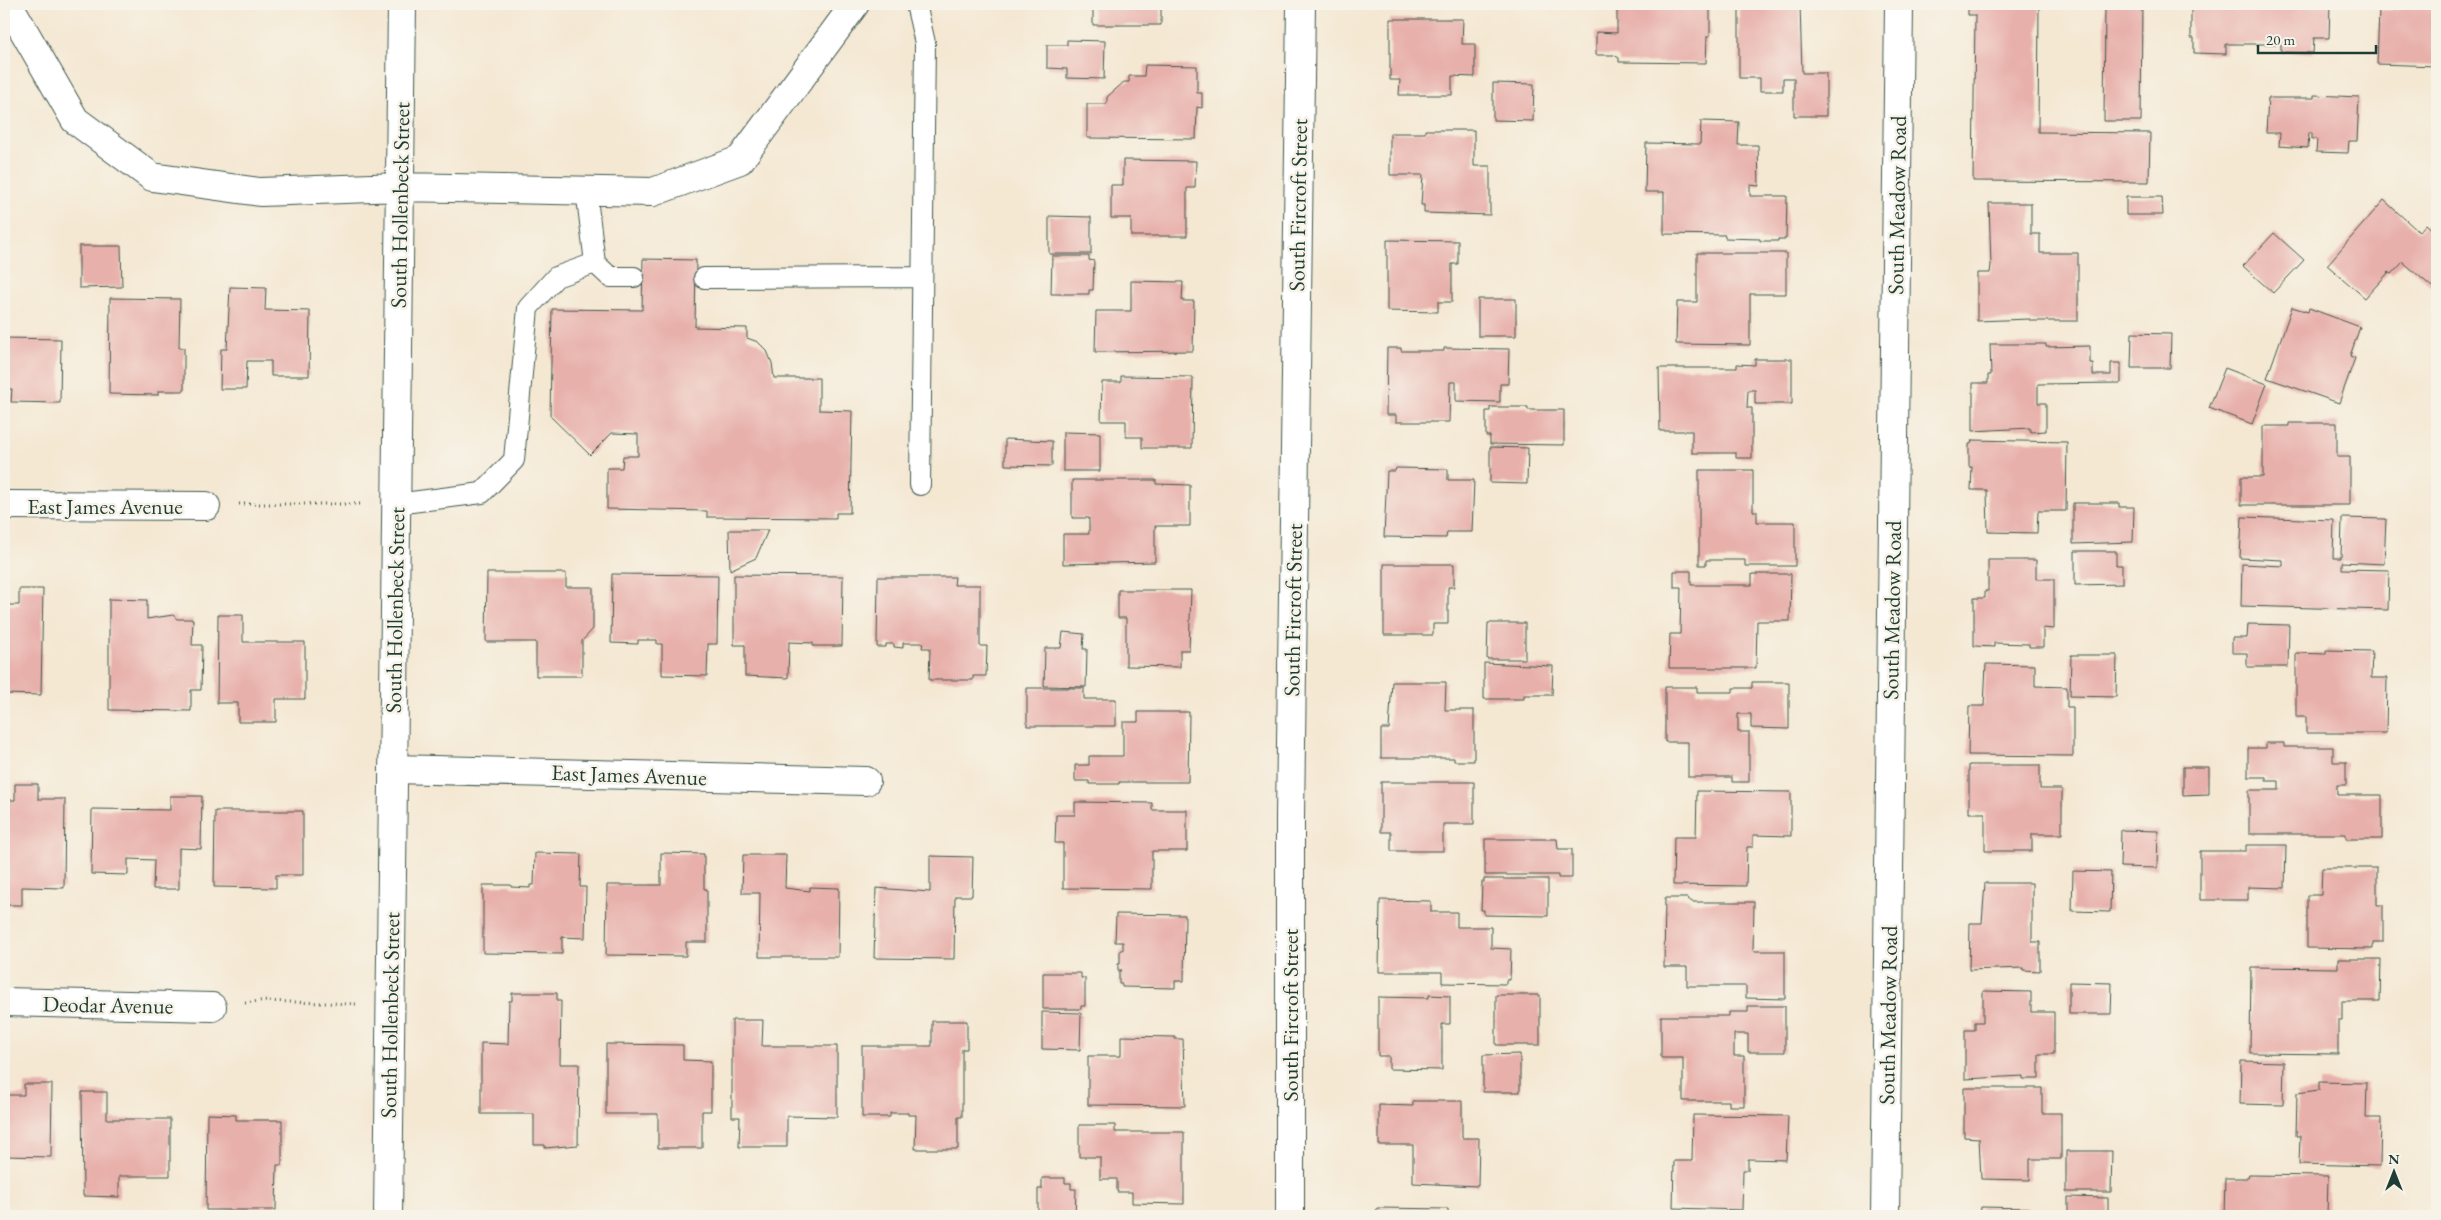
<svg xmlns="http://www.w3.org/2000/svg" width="2441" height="1220" font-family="'EB Garamond',serif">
<rect width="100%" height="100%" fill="#f7f3e8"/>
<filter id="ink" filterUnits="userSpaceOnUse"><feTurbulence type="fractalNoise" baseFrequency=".02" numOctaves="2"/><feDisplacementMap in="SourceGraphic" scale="10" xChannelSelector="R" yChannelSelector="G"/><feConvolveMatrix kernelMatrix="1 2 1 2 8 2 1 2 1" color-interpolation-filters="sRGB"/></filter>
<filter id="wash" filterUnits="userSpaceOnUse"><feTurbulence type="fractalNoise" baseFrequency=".0096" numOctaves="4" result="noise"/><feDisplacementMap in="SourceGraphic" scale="20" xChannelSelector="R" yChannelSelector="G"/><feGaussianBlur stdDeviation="1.12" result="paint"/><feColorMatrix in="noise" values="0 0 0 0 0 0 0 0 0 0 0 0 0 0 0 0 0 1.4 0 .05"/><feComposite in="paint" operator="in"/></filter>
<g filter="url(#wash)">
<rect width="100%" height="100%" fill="#f4e8d3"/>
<g id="blocks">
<path fill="#e8b0ab" d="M 1093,4 L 1161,4 L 1161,25 L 1093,25 Z
M 1388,4 L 1438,4 L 1438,6 L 1388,6 Z
M 1617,4 L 1710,4 L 1710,36 L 1707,36 L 1706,63 L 1619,62 L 1619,58 L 1614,55 L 1596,55 L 1596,32 L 1617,33 Z
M 1739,4 L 1800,4 L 1802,73 L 1826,73 L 1826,116 L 1794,116 L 1794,78 L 1783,78 L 1783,91 L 1760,91 L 1760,78 L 1739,78 Z
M 1975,4 L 2039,4 L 2038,132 L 2150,133 L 2149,182 L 1973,181 L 1975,15 L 1968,15 L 1968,6 L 1975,6 Z
M 2105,4 L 2142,4 L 2141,121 L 2104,121 Z
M 2191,4 L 2330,4 L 2329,38 L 2314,38 L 2313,53 L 2281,52 L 2281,44 L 2226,44 L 2226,54 L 2194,53 L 2194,38 L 2191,38 Z
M 2398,4 L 2433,4 L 2433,11 L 2437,12 L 2437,66 L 2377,64 L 2379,10 L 2398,10 Z
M 1390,19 L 1463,19 L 1462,44 L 1475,44 L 1475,77 L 1452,76 L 1452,95 L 1399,95 L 1400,80 L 1390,80 Z
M 1067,40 L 1105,41 L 1104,79 L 1067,78 L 1067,69 L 1047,68 L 1047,45 L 1067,45 Z
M 1145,65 L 1197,66 L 1197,93 L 1202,93 L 1202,108 L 1197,107 L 1196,139 L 1087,138 L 1087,104 L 1107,104 L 1107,97 L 1124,82 L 1129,82 L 1129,76 L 1144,76 Z
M 1493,83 L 1534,84 L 1533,121 L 1493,120 Z
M 2314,95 L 2359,97 L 2357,141 L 2349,141 L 2348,153 L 2316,152 L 2317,139 L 2312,139 L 2312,133 L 2309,133 L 2308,148 L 2279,146 L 2280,133 L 2266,133 L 2268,98 L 2314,98 Z
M 1701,121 L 1739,122 L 1738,145 L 1758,145 L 1759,186 L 1750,185 L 1750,196 L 1787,196 L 1786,239 L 1778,239 L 1778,241 L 1760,241 L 1760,239 L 1725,238 L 1725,235 L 1664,234 L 1664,192 L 1645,192 L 1646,143 L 1700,144 Z
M 1425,130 L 1474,130 L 1474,166 L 1490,166 L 1490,215 L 1424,213 L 1424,205 L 1421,205 L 1423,175 L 1390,175 L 1390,133 L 1425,133 Z
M 1123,160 L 1196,161 L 1195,188 L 1187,188 L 1187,236 L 1131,236 L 1131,218 L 1111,218 L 1111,185 L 1123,185 Z
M 2126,197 L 2162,197 L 2163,215 L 2126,215 Z
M 2384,200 L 2419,232 L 2426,224 L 2437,234 L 2437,281 L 2432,287 L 2403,262 L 2392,274 L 2389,272 L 2365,298 L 2327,265 Z
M 1989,203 L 2031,203 L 2031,234 L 2040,234 L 2040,253 L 2078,253 L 2078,321 L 2030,321 L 2030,319 L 1977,321 L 1977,273 L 1990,273 L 1991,265 Z
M 1049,216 L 1091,217 L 1091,254 L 1049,254 Z
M 2274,233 L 2304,260 L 2273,293 L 2243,266 Z
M 1387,240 L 1458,241 L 1458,264 L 1452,264 L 1452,302 L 1438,302 L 1438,312 L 1387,311 Z
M 79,246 L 121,246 L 122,287 L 79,288 Z
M 1697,253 L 1786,253 L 1786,294 L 1750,294 L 1750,345 L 1676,344 L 1677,302 L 1697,302 Z
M 1052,256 L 1089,256 L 1089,260 L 1094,261 L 1093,290 L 1089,290 L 1089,294 L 1051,294 Z
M 643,259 L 696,260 L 695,327 L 747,328 L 747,338 L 758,342 L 767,351 L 772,363 L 774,378 L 819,378 L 819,410 L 852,411 L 850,513 L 836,513 L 836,518 L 707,517 L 707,511 L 607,509 L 607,468 L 622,468 L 623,456 L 638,456 L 638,434 L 612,433 L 590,455 L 550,416 L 552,309 L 642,310 Z
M 1131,281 L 1183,282 L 1182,301 L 1194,301 L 1193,351 L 1095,352 L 1096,311 L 1131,311 Z
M 230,287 L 266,288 L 265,310 L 310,311 L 309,376 L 271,376 L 271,361 L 247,361 L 246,389 L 220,389 L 221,349 L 227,349 Z
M 110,298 L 180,299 L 179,348 L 184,348 L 184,391 L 158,391 L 158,395 L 109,394 Z
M 1478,299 L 1516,299 L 1516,336 L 1478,336 Z
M 2292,307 L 2308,312 L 2309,308 L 2360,327 L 2350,356 L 2355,358 L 2339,403 L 2267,378 Z
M 2132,333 L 2171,334 L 2170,368 L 2131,368 Z
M 4,338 L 61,339 L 60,403 L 11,402 L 12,389 L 4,389 Z
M 1990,344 L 2046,344 L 2046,347 L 2090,346 L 2090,363 L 2093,363 L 2093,375 L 2111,375 L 2111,363 L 2121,363 L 2121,383 L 2038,384 L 2038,403 L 2046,403 L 2046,431 L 2030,432 L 2030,428 L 1973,431 L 1973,383 L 1988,383 L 1988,375 L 1991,375 Z
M 1387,348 L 1401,348 L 1401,351 L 1444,351 L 1444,348 L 1509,349 L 1508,384 L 1500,384 L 1500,402 L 1456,401 L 1456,382 L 1450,382 L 1449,422 L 1396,422 L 1396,415 L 1386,415 Z
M 1755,359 L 1792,359 L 1792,404 L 1755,404 L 1755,390 L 1748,390 L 1747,408 L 1752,408 L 1752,458 L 1736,458 L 1736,453 L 1692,453 L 1692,431 L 1660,431 L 1659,368 L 1737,368 L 1737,364 L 1755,365 Z
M 2225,368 L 2267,384 L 2252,424 L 2209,408 Z
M 1121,376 L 1193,377 L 1192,448 L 1142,448 L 1142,437 L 1126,437 L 1126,421 L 1101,421 L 1102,382 L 1121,382 Z
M 1490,407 L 1528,407 L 1528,410 L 1564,410 L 1564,445 L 1490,444 L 1490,436 L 1486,436 L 1486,411 L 1490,411 Z
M 2289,423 L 2337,423 L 2337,457 L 2350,457 L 2350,505 L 2241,505 L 2241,477 L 2263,477 L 2263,426 L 2289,426 Z
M 1063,432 L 1100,433 L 1100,471 L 1063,471 Z
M 1005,439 L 1052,441 L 1052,466 L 1005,465 Z
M 1972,440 L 2067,442 L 2066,511 L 2038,511 L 2037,533 L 1988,532 L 1987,490 L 1971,490 L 1972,467 L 1969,467 L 1969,444 L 1971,444 Z
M 1490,447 L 1528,448 L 1527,484 L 1490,483 Z
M 1396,468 L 1448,469 L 1448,480 L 1474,480 L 1472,532 L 1447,532 L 1446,538 L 1384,537 L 1387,471 L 1395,471 Z
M 1699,470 L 1753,470 L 1753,511 L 1757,511 L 1757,522 L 1795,522 L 1795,566 L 1745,566 L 1745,560 L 1706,560 L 1706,565 L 1699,565 Z
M 1072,480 L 1156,480 L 1156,484 L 1190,485 L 1190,526 L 1155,526 L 1155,562 L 1063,564 L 1063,534 L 1089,534 L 1089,518 L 1072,518 Z
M 2073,503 L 2119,503 L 2119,507 L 2134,507 L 2133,542 L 2073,544 Z
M 2242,517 L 2334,520 L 2333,558 L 2341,558 L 2342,518 L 2386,519 L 2384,564 L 2342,562 L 2342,569 L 2389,570 L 2388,610 L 2241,606 L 2242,564 L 2283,566 L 2283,560 L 2240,558 Z
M 729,530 L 768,530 L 756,558 L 730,570 Z
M 2075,551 L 2116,551 L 2116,565 L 2122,565 L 2122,584 L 2075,585 Z
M 1988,560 L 2036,560 L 2036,579 L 2054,579 L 2054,629 L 2043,628 L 2043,647 L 2029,647 L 2029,644 L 1994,643 L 1994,647 L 1974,646 L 1974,598 L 1985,598 L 1985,591 L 1988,591 Z
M 1384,564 L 1454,564 L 1454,587 L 1448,587 L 1448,624 L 1433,624 L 1433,635 L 1384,635 Z
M 1674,571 L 1691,571 L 1691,585 L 1752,585 L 1752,574 L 1791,574 L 1790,621 L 1757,621 L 1756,668 L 1669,668 L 1670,634 L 1680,634 L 1681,587 L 1674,587 Z
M 487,573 L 566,573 L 566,587 L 593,587 L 593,629 L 582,641 L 582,676 L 536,676 L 536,642 L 486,642 Z
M 612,574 L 718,575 L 717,644 L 708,644 L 707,676 L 662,675 L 662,644 L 657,644 L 657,640 L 638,640 L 638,644 L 611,643 Z
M 734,575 L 843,576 L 842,646 L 813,646 L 813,643 L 789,642 L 788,678 L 745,676 L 745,645 L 734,645 Z
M 878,577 L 955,577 L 954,585 L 980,585 L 980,646 L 987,646 L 986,676 L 973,676 L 973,680 L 929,680 L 930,648 L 922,648 L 923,643 L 903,643 L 903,648 L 894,647 L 894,644 L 886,644 L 886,647 L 877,647 Z
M 19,589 L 43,589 L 41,695 L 4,694 L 4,605 L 19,605 Z
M 1118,590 L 1191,590 L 1189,650 L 1180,650 L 1180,667 L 1126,666 L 1126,618 L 1118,618 Z
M 109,599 L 147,600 L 147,619 L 173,615 L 177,619 L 193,619 L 192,645 L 202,645 L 201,690 L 191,690 L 191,711 L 109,710 Z
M 218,615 L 243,615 L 243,642 L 305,642 L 305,699 L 276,699 L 276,722 L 238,722 L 238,703 L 217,703 Z
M 1488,623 L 1525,623 L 1525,659 L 1487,659 Z
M 2248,624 L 2289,625 L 2288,667 L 2247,667 L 2247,653 L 2232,653 L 2232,638 L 2247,638 Z
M 1063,632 L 1084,634 L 1083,649 L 1087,649 L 1086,687 L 1044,686 L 1045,648 L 1061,648 Z
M 2326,650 L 2372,651 L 2371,678 L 2387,678 L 2386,733 L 2306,733 L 2306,717 L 2296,717 L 2296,653 L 2326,654 Z
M 2071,655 L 2117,655 L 2116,697 L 2070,696 Z
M 1484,663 L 1553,666 L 1552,695 L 1524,695 L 1524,699 L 1484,699 Z
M 1986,664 L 2035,665 L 2035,686 L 2067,687 L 2067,707 L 2073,707 L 2073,756 L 1968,755 L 1969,706 L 1984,706 Z
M 1392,682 L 1446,682 L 1445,710 L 1474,710 L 1474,761 L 1454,761 L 1454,758 L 1381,758 L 1381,729 L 1389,729 Z
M 1752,682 L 1789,682 L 1789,729 L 1751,728 L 1751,714 L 1738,714 L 1738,732 L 1749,732 L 1749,782 L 1732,782 L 1732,777 L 1688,777 L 1688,742 L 1665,742 L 1665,687 L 1697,687 L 1697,692 L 1733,692 L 1733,688 L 1752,688 Z
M 1027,688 L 1084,688 L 1084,699 L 1116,699 L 1116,726 L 1027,726 Z
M 1138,712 L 1189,712 L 1188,782 L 1119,782 L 1119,784 L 1089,784 L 1089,781 L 1075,781 L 1075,765 L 1089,765 L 1089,756 L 1123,756 L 1123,722 L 1138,722 Z
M 2266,743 L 2284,743 L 2284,747 L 2333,747 L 2333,762 L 2346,762 L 2346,785 L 2337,785 L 2337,795 L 2382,795 L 2382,839 L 2346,839 L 2346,834 L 2249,834 L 2249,790 L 2279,790 L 2279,781 L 2266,781 L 2266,777 L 2248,777 L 2248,748 L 2266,748 Z
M 1969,765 L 2040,765 L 2040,789 L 2062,789 L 2062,834 L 2032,834 L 2032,851 L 1985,851 L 1985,813 L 1969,813 Z
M 2183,767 L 2209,767 L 2209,794 L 2183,795 Z
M 1381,782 L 1474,782 L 1474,824 L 1443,824 L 1443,851 L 1391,851 L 1391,832 L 1381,832 Z
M 15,784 L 38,784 L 38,799 L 65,799 L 64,888 L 22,887 L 22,905 L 4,905 L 7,800 L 15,800 Z
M 1697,791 L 1791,792 L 1791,836 L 1753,835 L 1753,847 L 1747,847 L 1746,886 L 1673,885 L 1674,837 L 1696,837 Z
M 170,796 L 202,796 L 201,849 L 179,848 L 179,889 L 153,889 L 154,860 L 128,859 L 128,875 L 91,874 L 92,809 L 170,810 Z
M 1075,802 L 1152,803 L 1152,810 L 1187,810 L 1187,851 L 1152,851 L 1152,889 L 1063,888 L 1063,843 L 1055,843 L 1056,815 L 1075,815 Z
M 215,811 L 303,811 L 303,875 L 276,875 L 276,888 L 214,887 Z
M 2121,830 L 2158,831 L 2157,868 L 2120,867 Z
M 1485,839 L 1557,839 L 1558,849 L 1572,849 L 1572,878 L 1558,878 L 1558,875 L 1485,875 Z
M 2246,845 L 2286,845 L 2285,888 L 2248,887 L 2248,900 L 2200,900 L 2200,851 L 2246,851 Z
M 535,853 L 581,854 L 580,887 L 586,887 L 585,938 L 562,937 L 562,954 L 483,953 L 483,885 L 511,885 L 511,887 L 530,888 L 530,885 L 534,885 Z
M 661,853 L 704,854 L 704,889 L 707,889 L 707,942 L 686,942 L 686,956 L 606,955 L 607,885 L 661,885 Z
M 743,855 L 786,855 L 785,888 L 810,891 L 810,887 L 839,888 L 838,957 L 759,957 L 760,893 L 742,893 Z
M 930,856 L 973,857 L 972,896 L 955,896 L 954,959 L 874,958 L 876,888 L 930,892 Z
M 2322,868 L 2377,868 L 2377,905 L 2383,905 L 2383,942 L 2373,942 L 2373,949 L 2307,948 L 2307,895 L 2321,895 Z
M 2073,871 L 2111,872 L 2110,912 L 2072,911 Z
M 1484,879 L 1548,879 L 1548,916 L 1484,915 L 1484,910 L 1481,910 L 1482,882 L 1484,882 Z
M 1985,883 L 2032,883 L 2032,942 L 2040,942 L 2040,971 L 2023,970 L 2023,968 L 1969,970 L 1970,923 L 1982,923 Z
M 1665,898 L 1687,898 L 1692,902 L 1754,902 L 1753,951 L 1785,951 L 1785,999 L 1746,998 L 1746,986 L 1687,986 L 1687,967 L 1664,967 Z
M 1380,900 L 1431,901 L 1431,912 L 1457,912 L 1457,927 L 1491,927 L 1491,948 L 1511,949 L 1510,980 L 1506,980 L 1506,984 L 1442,983 L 1442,972 L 1379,972 Z
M 1116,914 L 1185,915 L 1184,981 L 1175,981 L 1175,988 L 1122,987 L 1122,984 L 1119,984 L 1119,972 L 1122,970 L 1118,970 L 1118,964 L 1120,964 L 1120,950 L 1123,950 L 1123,942 L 1115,942 Z
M 2338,959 L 2381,959 L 2380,1001 L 2342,1001 L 2342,1020 L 2338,1020 L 2338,1054 L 2250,1053 L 2251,967 L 2338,968 Z
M 1043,973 L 1081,973 L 1081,978 L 1085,978 L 1085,1006 L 1081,1006 L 1081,1009 L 1043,1009 Z
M 2069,982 L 2112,983 L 2111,1014 L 2069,1014 Z
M 1983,991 L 2031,992 L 2031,1012 L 2054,1012 L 2054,1054 L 2039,1054 L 2039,1079 L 2023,1079 L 2023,1076 L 1965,1079 L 1965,1030 L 1975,1030 L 1975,1022 L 1983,1022 Z
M 512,993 L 557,993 L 557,1001 L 561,1001 L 560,1064 L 579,1064 L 578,1145 L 545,1148 L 545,1145 L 534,1145 L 534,1114 L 481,1114 L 481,1043 L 508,1044 L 509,1001 L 512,1001 Z
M 1429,995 L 1450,996 L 1450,1024 L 1442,1024 L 1442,1070 L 1389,1069 L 1389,1056 L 1378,1056 L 1378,997 L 1429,998 Z
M 1496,995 L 1540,995 L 1540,1045 L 1496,1045 Z
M 1748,1006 L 1785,1006 L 1785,1052 L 1748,1052 L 1748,1034 L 1734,1034 L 1734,1056 L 1744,1056 L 1744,1106 L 1729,1106 L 1729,1101 L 1683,1101 L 1683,1058 L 1661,1058 L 1661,1016 L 1729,1016 L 1729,1012 L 1748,1012 Z
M 1042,1012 L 1081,1013 L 1080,1050 L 1042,1049 Z
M 732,1020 L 763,1020 L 762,1046 L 837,1046 L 837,1117 L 787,1116 L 787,1147 L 739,1147 L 740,1117 L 732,1117 Z
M 932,1021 L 967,1021 L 967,1049 L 962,1049 L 962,1117 L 958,1117 L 958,1149 L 915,1149 L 916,1115 L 908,1115 L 908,1113 L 890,1113 L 890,1117 L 862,1117 L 862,1046 L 932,1046 Z
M 1121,1036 L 1175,1037 L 1175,1039 L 1183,1039 L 1185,1106 L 1088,1105 L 1088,1056 L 1121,1056 Z
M 606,1044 L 683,1045 L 683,1060 L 711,1061 L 711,1111 L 702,1111 L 702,1148 L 658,1148 L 658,1114 L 606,1114 Z
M 1520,1054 L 1520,1092 L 1483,1092 L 1483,1055 Z
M 2241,1061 L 2284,1062 L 2283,1105 L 2240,1104 Z
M 2319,1082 L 2367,1083 L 2366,1118 L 2381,1118 L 2380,1166 L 2299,1164 L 2300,1136 L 2296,1136 L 2297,1093 L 2319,1090 Z
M 24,1084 L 52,1084 L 51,1157 L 4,1156 L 4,1095 L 24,1095 Z
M 1964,1088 L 2042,1088 L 2042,1113 L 2061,1113 L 2061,1159 L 2030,1159 L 2030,1180 L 1981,1179 L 1979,1138 L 1964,1137 Z
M 82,1092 L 107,1092 L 107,1119 L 170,1119 L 170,1176 L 119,1176 L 119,1197 L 83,1196 Z
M 1413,1101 L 1462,1101 L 1462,1138 L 1479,1138 L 1478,1186 L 1413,1183 L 1413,1145 L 1379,1145 L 1379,1105 L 1413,1106 Z
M 207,1114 L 236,1115 L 236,1120 L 282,1120 L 282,1165 L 277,1165 L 276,1210 L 206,1210 Z
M 1693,1115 L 1788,1116 L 1786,1160 L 1748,1159 L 1748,1170 L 1743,1170 L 1742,1210 L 1673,1208 L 1674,1161 L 1692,1161 Z
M 1079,1125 L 1115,1125 L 1115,1132 L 1184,1132 L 1184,1204 L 1132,1203 L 1132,1192 L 1117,1192 L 1117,1179 L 1100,1179 L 1100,1157 L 1079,1157 Z
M 2066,1151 L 2112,1151 L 2111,1192 L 2066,1192 Z
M 2249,1175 L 2328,1176 L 2327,1216 L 2224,1216 L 2225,1178 L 2248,1178 Z
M 1042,1178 L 1065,1178 L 1065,1183 L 1071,1183 L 1071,1189 L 1076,1189 L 1075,1216 L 1038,1216 L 1038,1189 L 1042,1189 Z
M 2068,1197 L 2108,1198 L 2108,1216 L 2068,1216 Z
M 1981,1207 L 2029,1208 L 2028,1216 L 1980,1216 Z
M 1377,1208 L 1448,1209 L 1448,1216 L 1376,1216 Z"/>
</g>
</g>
<g filter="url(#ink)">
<use href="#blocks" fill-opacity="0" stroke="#3f574c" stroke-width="1"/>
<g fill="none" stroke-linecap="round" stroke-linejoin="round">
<g stroke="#3f574c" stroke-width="22">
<path id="service" d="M 916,4 L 925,43 L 920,485
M 586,190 L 595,263 L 610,277 L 634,277
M 704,278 L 922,277
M 396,504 L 482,493 L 514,460 L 528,308 L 556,277 L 595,263"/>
</g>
<g stroke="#3f574c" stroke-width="30">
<path id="minor" d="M 4,505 L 206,506
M 393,769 L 866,781
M 4,1002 L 212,1007
M 1290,1216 L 1290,817 L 1301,4
M 1885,1216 L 1899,4"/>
</g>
<g stroke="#3f574c" stroke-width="30">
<path id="tertiary" d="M 4,4 L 13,12 L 75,120 L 152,177 L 260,192 L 400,187 L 653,192 L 740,160 L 855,4
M 388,1216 L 402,4"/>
</g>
<path stroke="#3f574c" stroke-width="3" stroke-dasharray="1 4" stroke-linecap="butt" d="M 239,504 L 363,504
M 245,1003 L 260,1001 L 356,1004"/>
<use href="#service" stroke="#fff" stroke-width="20"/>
<use href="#minor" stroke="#fff" stroke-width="28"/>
<use href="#tertiary" stroke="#fff" stroke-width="28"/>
</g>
</g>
<g text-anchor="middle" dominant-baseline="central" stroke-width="5" stroke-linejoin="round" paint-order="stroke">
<g font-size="22" fill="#1f3d34" stroke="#f7f3e8">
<text transform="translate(400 205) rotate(-89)">South Hollenbeck Street</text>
<text transform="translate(1298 205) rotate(-89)">South Fircroft Street</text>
<text transform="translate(1897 205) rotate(-89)">South Meadow Road</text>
<text x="105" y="506">East James Avenue</text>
<text transform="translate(395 610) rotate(-89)">South Hollenbeck Street</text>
<text transform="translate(1293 610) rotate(-89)">South Fircroft Street</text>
<text transform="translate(1892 610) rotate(-89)">South Meadow Road</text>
<text transform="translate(629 775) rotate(2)">East James Avenue</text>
<text transform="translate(108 1005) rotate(1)">Deodar Avenue</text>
<text transform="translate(390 1015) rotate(-89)">South Hollenbeck Street</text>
<text transform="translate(1290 1015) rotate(-90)">South Fircroft Street</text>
<text transform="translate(1888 1015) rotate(-89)">South Meadow Road</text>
</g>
</g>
<rect width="2441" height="1220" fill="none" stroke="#f7f3e8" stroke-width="20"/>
<g transform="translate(2394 1172)" stroke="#f7f3e8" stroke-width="4" paint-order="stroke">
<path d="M0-4L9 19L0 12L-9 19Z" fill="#1f3d34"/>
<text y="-8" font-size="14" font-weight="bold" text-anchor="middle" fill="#1f3d34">N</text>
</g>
<path d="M2258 45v8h118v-8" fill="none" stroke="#1f3d34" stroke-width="2.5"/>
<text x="2266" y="45" font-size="15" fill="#1f3d34" stroke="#f7f3e8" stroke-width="4" paint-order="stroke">20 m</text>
</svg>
